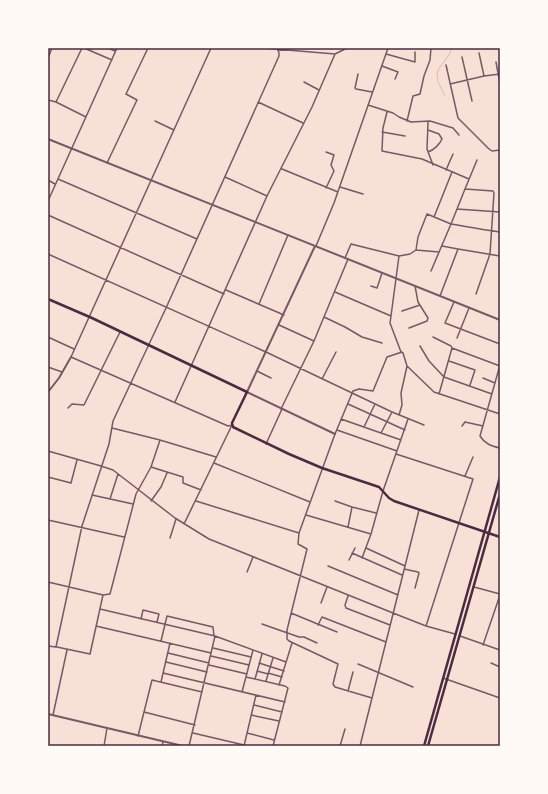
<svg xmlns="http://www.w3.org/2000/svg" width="548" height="794" font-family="Lora,serif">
<rect width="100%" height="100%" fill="#f7e1d7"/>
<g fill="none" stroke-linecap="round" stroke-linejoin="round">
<path stroke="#dcb8b0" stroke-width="1" d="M 445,96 L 438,82 L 437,73 L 440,67 L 449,55 L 452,48"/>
<path stroke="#755966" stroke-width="1.5" d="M 84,48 L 112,60
M 108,48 L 115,51
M 263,48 L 335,54 L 347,48
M 479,53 L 484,76
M 386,54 L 415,62 L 415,52
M 462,57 L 472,101
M 48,58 L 52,48
M 496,62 L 500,84
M 446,65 L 458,118 L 489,149 L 492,151 L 500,150
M 382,66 L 398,72 L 395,79
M 358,74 L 355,88 L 356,89 L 372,92
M 304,82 L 319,90
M 450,84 L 484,76 L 500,74
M 48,100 L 56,102 L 86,117
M 56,102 L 82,48
M 258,102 L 303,123
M 368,105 L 393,113 L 399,117 L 411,122 L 430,121 L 453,128 L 459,135
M 387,112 L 383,128 L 382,151 L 422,159 L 469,179
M 155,121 L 174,130
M 407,121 L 413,96 L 420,94 L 424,76 L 430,60 L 431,48
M 428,122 L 427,149 L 433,165
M 428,130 L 439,134 L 442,139 C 440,144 434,150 428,152
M 382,132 L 405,136
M 326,152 L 334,155 L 331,165 L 334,171 L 326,188
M 107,163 L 137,100 L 126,94 L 148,48
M 282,169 L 338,192
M 446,170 L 453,154
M 225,177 L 267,196
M 58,179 L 197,239
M 48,180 L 55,184
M 340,187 L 363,194
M 465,189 L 477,160
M 48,201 L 117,48
M 457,209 L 500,212
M 48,215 L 224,294
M 434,217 L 452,172
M 316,246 L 334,203 L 388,48
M 442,246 L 458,249
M 416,250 L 418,237 L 427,214 L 451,224 L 431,271
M 48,254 L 266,352 L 392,412 L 424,425
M 345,258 L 351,244 L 399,256 L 410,254 L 416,250 L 439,252
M 371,286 L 377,288 L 382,273
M 226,290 L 284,315
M 335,292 L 391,316 L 390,323 L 401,352 L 403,353 L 407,366 L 434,392 L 500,414
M 476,294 L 490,254 L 494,193 L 493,191 L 465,189 L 451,224 C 468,227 484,230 500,232
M 440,296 L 458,249 L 500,256
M 454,302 L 445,323 L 500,344
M 259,304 L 288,235
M 402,311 L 420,305
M 391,316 L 399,256
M 324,317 L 345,327 L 362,337 L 382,343
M 279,325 L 314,341
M 409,328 L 427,321 L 428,318 L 418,302 L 415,286
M 48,337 L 74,349
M 433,337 L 451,346 L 452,348
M 457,338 L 469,308
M 420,346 L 429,361 L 444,377 L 492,394
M 449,361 L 475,370 L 470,385
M 500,365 L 480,436 C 485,444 491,446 500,448
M 48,367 L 62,372
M 257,371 L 271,378
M 483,378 L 495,383
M 322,379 L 336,352
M 439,394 L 452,348 L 500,366
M 175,402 L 267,196 L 312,107 L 335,54
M 348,404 L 370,414
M 68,408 L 72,404 L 84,405 L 120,332
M 281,409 L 314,341 L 348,259
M 370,414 L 405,430
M 399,415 L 402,405 L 401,393 L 407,366
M 341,419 L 401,440
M 462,426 L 465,422 L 483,426
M 364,427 L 375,404
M 112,428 L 160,440 L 216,457
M 337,430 L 397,451
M 381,433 L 392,412
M 266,444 L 282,409
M 48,451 L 101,466 L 113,470 L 175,518 L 209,539 L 393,613 L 426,626 L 455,634
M 396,454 L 473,479 L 426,626
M 214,463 L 310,502
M 151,467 L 183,477 L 183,483 L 201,490
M 465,476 L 473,457
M 48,477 L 71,483 L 77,460
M 92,495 L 133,504
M 110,499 L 118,474
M 151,501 L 161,487 L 167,473
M 196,501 L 299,533
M 335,501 L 352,507 L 376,513
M 306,515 L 371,534
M 48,520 L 124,537
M 184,524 L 232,425 L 228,426 L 71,357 L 211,48
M 348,527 L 352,507
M 170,538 L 176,519
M 366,548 L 405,566
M 352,553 L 402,575
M 362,558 L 371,534 L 383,491 L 408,419
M 349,560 L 355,548
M 328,566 L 398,595
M 404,569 L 418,572 L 419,573 L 415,588
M 247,572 L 253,557
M 48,582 L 103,595 L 110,594 L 136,494 L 151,467 L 160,440
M 474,587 L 500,594
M 348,596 L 345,605 L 346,608 L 390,625
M 321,603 L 327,587
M 100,609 L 215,636 L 286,662
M 291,613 L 337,632
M 141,619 L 143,610 L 159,614 L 157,622
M 262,624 L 299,637 L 304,637 L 317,643
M 318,625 L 322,617 L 386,642
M 96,626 L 211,653
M 460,636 L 500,650
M 161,641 L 167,616 L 213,627 L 214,636
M 483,645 L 500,595
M 48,646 L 56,647 L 82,526 L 109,444 L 113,421 L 166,308 L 279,56 L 279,53 L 277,48
M 57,647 L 90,654 L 103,595
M 213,648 L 251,657
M 168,653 L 209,663
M 211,656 L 249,665
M 166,662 L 207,672
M 259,663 L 284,671
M 491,663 L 500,667
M 358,664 L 413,687
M 209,665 L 247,674
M 257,671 L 268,674
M 163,673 L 285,702
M 268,673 L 282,677
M 246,677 L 285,686 L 288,688 L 273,746
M 443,678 L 500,698
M 255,679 L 262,654
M 266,681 L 273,658
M 161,682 L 170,643
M 279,685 L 292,643
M 348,691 L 353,672
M 242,692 L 253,650
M 372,698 L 335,687 L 333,684 L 338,664 L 289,641 L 287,639 L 287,630 L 307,549 L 298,544 L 299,533 L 335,434 L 353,391 L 359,389 L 373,391 L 387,357 L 402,352
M 254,705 L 282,712
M 144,712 L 195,725
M 53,715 L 67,650
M 251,715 L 279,721
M 193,733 L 244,745
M 247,733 L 274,740
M 138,736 L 152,680 L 202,692
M 104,746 L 107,728
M 162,746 L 163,742
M 189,746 L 215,636
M 244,746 L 256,695
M 340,746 L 345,729
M 360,746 L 419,510"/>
<path stroke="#755966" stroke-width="2" d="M 48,139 L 500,320
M 315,246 L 247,392 L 335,434
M 48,392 L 59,378 L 71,357
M 48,714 L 183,746"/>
<path stroke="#4a2c40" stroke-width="2.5" d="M 48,299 L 92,318 L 247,392 L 232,423 L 233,427 L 289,454 L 322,468 L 379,487 L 389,498 L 394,501 L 500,537"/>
<path stroke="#4a2c40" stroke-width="2.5" d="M 424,746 L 500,477
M 428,746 L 500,494"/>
</g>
<rect width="548" height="794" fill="none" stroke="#fffaf5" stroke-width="98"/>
<rect x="49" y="49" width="450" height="696" fill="none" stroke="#4a2c40" stroke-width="1.5"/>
</svg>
